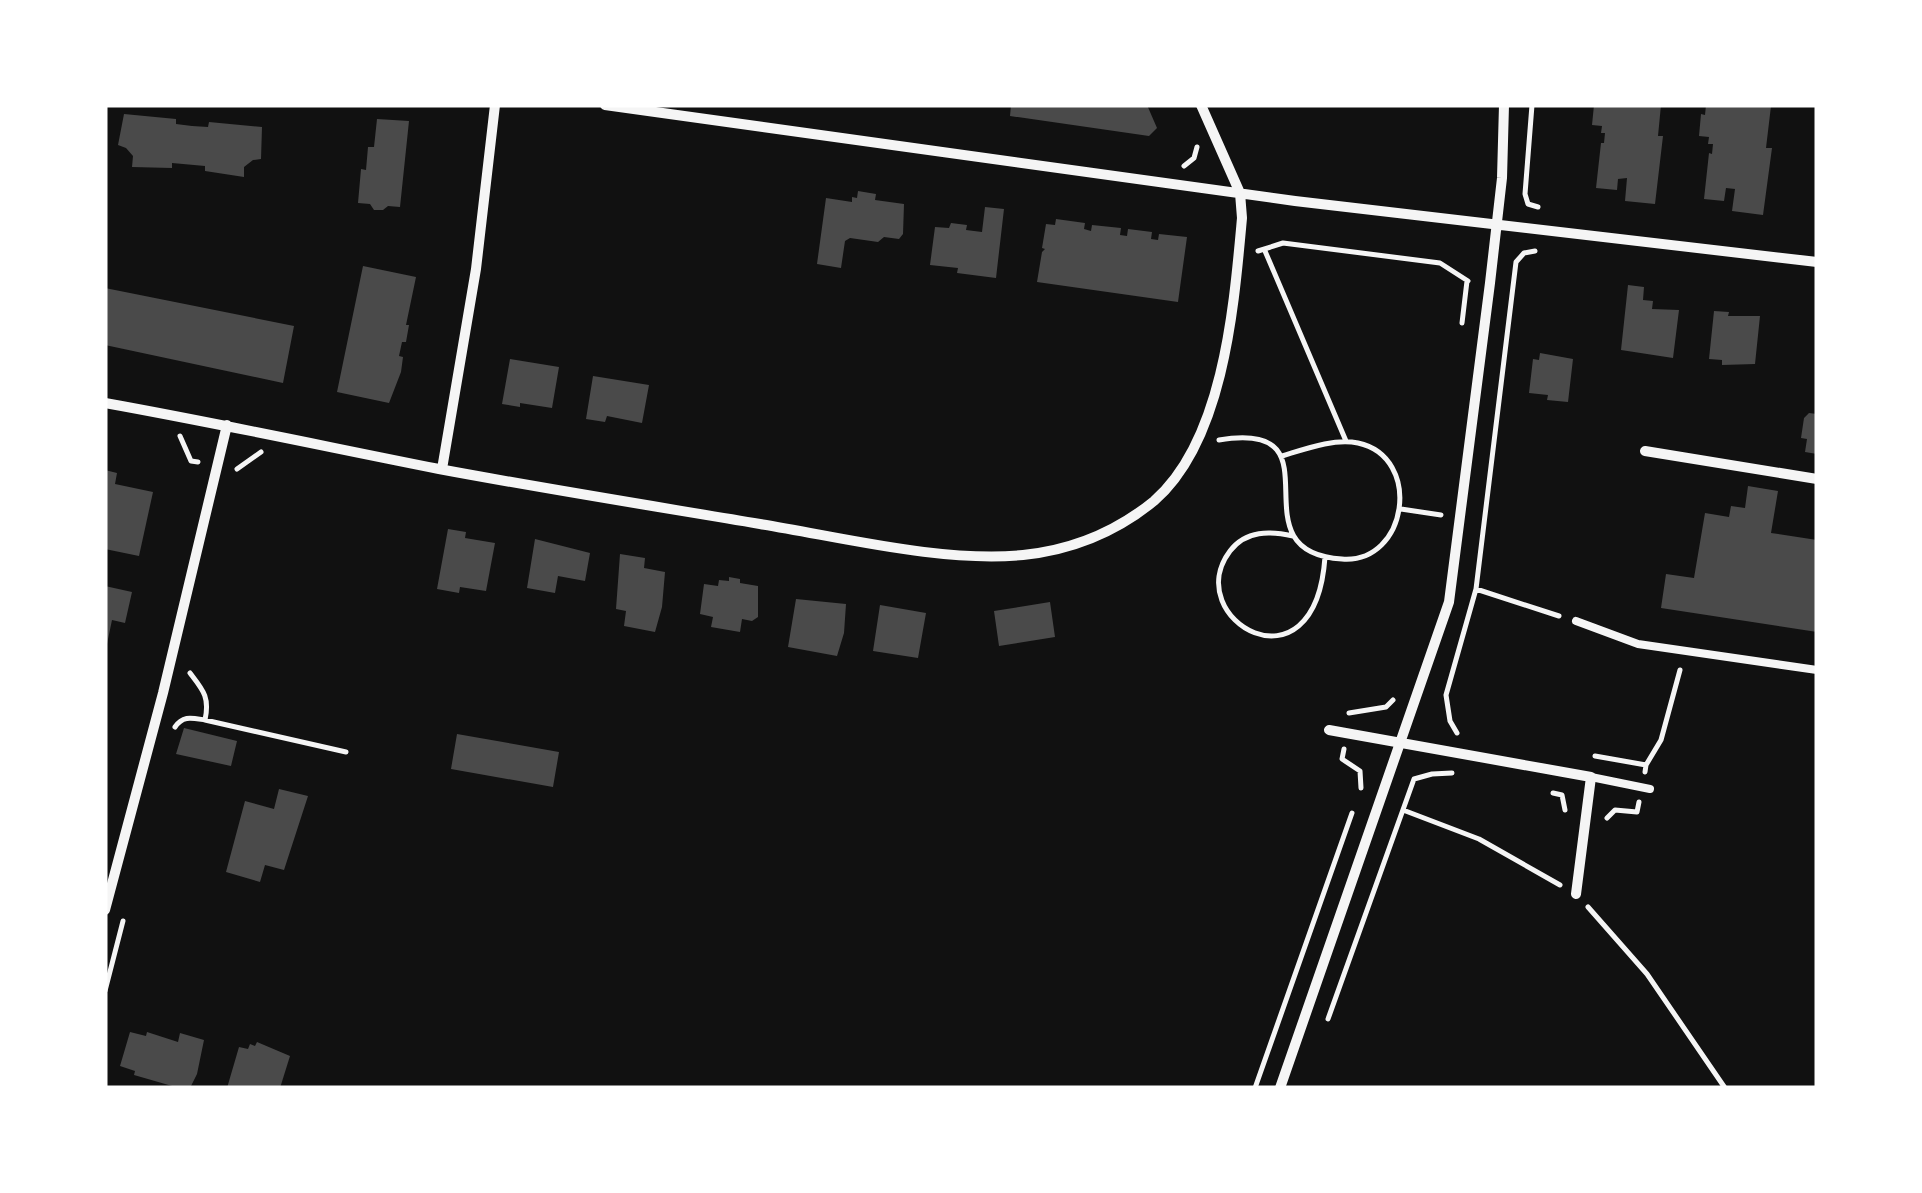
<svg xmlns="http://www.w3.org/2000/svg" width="1922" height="1193" font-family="Signika,sans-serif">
<rect width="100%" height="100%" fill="#111"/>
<path fill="#4a4a4a" d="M 1011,105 L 1147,105 L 1157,128 L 1149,136 L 1010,116 Z
M 1594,105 L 1661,105 L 1658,136 L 1663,136 L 1655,204 L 1625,201 L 1627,178 L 1618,179 L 1617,190 L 1596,188 L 1601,143 L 1604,143 L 1605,133 L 1601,133 L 1602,126 L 1592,125 Z
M 1706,105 L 1771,106 L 1766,148 L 1772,148 L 1763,215 L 1732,211 L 1735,189 L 1726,188 L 1724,201 L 1704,199 L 1709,153 L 1712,154 L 1713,144 L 1708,144 L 1709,137 L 1699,136 L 1701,114 L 1705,115 Z
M 124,114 L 176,119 L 176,124 L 192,126 L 208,127 L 209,122 L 262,127 L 261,159 L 253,160 L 244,167 L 244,177 L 205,171 L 205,166 L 172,163 L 172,168 L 132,167 L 133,156 L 126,148 L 118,145 Z
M 377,119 L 409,121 L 400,207 L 388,206 L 383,210 L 374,210 L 370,204 L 358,203 L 361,169 L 366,170 L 368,147 L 374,147 Z
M 858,191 L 876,194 L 875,200 L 904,204 L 903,234 L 899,239 L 884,237 L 878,242 L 850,238 L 845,241 L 841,268 L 817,264 L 826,198 L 852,202 L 852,197 L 857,198 Z
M 985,207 L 1004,209 L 996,278 L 957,273 L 958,268 L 930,265 L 935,227 L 949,228 L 951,223 L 967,225 L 966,230 L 982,232 Z
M 1056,219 L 1085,223 L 1084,229 L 1091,231 L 1092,225 L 1121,228 L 1120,235 L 1127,236 L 1128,229 L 1152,232 L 1151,239 L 1158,240 L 1159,234 L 1187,237 L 1178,302 L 1037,282 L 1042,252 L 1045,249 L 1042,248 L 1046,224 L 1055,225 Z
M 363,266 L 416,277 L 406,325 L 409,325 L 406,342 L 402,342 L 399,356 L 403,357 L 401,372 L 389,403 L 337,392 Z
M 1628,285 L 1644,287 L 1643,300 L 1653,301 L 1652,309 L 1679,310 L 1673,358 L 1621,350 Z
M 105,288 L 294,326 L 283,383 L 105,345 Z
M 1714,311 L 1729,312 L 1728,316 L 1760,316 L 1755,364 L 1722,365 L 1722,360 L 1709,359 Z
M 1540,353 L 1573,359 L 1568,402 L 1547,400 L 1548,395 L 1529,393 L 1533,359 L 1539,360 Z
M 510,359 L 559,367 L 552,408 L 520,403 L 520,407 L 502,404 Z
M 593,376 L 649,385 L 642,423 L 607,416 L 605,422 L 586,419 Z
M 1809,413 L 1817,414 L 1817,454 L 1805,452 L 1807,439 L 1801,438 L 1804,418 Z
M 105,470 L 117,473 L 115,484 L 153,492 L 139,556 L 105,549 Z
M 1748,486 L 1778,491 L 1771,533 L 1817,540 L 1817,632 L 1661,608 L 1666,574 L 1694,578 L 1705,513 L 1729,517 L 1731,506 L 1745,508 Z
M 448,529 L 466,532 L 465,538 L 495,543 L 486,591 L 460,587 L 459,593 L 437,589 Z
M 535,539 L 590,553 L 585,581 L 558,576 L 555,593 L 527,588 Z
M 620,554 L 645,558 L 644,568 L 665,572 L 662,607 L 655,632 L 624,626 L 626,611 L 616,609 Z
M 729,577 L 740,579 L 740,583 L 758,586 L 758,617 L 752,621 L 742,619 L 740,632 L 711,627 L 713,617 L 700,614 L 704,584 L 718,586 L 719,580 L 729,581 Z
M 105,586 L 132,592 L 125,623 L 112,620 L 107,644 Z
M 796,599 L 846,604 L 844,633 L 837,656 L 788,647 Z
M 1050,602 L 1055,637 L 999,646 L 994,611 Z
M 880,605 L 926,613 L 918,658 L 873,651 Z
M 184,728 L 237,741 L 231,766 L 176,754 Z
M 457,734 L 559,752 L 553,787 L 451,769 Z
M 279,789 L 308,796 L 284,870 L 265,865 L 260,882 L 226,872 L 245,801 L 274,809 Z
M 130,1032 L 146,1036 L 147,1032 L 178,1042 L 180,1033 L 204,1040 L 197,1074 L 190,1088 L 179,1088 L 134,1075 L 135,1071 L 120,1066 Z
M 257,1042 L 290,1056 L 280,1088 L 227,1088 L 239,1047 L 248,1049 L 250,1044 L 255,1046 Z"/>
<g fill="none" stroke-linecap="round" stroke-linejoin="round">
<path stroke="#f5f5f5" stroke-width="5" d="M 1532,105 L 1525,194 L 1528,204 L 1538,207
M 1184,166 L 1194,158 L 1197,147
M 1258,251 L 1283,243 L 1440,263 L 1468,281
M 1265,251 L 1346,441
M 1462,323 L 1467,281
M 180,436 L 191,461 L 198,462
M 1219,440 C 1346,419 1229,552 1342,559 C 1408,564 1423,457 1358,443 C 1334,438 1305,449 1282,456
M 237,469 L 261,452
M 1401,509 L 1441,515
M 1293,536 C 1270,531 1246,530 1230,551 C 1179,618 1315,700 1325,557
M 1476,589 L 1559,616
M 1349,713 L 1386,707 L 1393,700
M 205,720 L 346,752
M 175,727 C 183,715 192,718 205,720 C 210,697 203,690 190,673
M 1457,733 L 1450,721 L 1446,695 L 1476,589 L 1516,262 L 1524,253 L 1535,251
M 1344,749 L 1342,759 L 1360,771 L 1361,788
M 1595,756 L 1646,765 L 1645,772
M 1646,765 L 1661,740 L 1680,670
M 1553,793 L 1562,795 L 1565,810
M 1403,810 L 1479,839 L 1560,885
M 1607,818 L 1615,810 L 1637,812 L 1639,802
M 1588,907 L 1647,974 L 1725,1088
M 105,991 L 123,921
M 1328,1019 L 1414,779 L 1432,774 L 1452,773
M 1255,1088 L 1352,813"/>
<path stroke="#f5f5f5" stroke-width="8" d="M 1576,621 L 1638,644 L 1817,670
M 1591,777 L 1650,789"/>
<path stroke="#f5f5f5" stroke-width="10" d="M 605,105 L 1295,201 L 1817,262
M 105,403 C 217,423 328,447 439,469 C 546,489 653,506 760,524 C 841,537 943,563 1023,555 C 1072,550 1116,532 1154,501 C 1224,440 1234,306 1242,218 L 1240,193 L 1201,105
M 1645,451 L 1817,479
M 442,469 L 476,269 L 495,105
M 1329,730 L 1591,777 L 1576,894
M 105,910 L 163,693 L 227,425
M 1280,1088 L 1449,602 L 1490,283 L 1502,178 L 1504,105"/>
</g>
<rect width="1922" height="1193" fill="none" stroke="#ffffff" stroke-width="215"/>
</svg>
